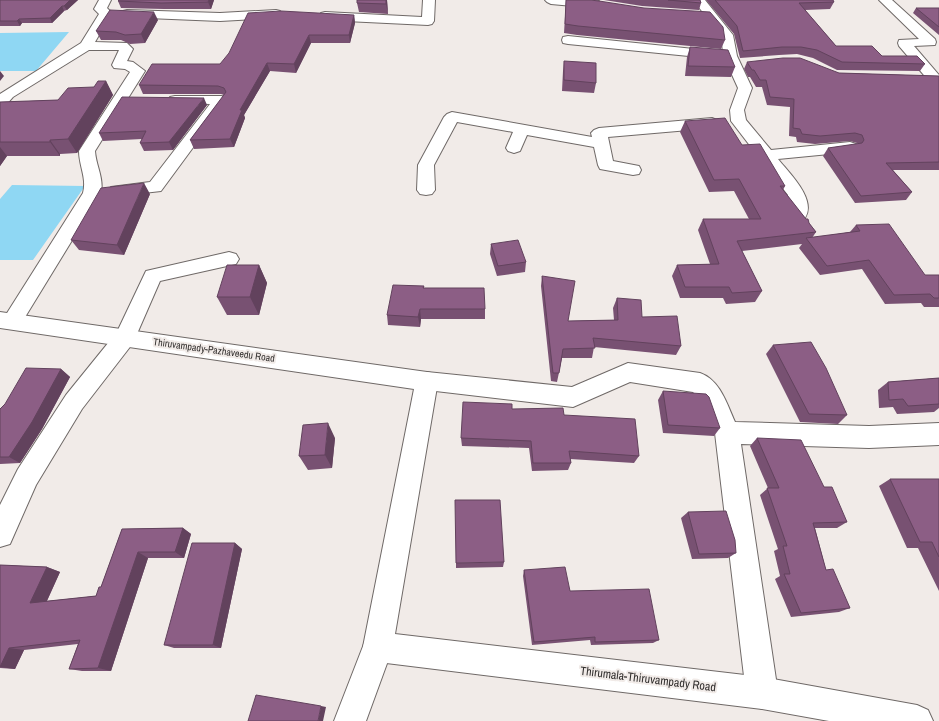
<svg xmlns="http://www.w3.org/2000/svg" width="939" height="721" font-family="'Archivo Narrow',sans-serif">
<rect width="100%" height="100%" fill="#f1ebe8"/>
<path fill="#8fd7f3" d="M 69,32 L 36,71 L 0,71 L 0,33 Z
M 12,185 L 85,186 L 33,260 L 0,260 L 0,199 Z"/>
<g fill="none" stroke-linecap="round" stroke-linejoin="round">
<g stroke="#6f6967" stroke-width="2">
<path id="street" d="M 99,0 L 111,0 L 107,8 L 112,13 L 95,42 L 127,43 L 133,49 L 127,61 L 133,62 L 145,71 L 95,151 C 96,166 104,178 101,193 L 19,327 L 12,329 L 5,327 L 2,321 L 83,193 C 87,178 79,166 79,151 L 130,72 L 125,69 L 114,68 L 112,65 L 119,50 L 89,50 L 13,97 L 5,106 L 0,107 L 0,94 L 81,43 L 99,14 L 94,9 Z
M 423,0 L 435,0 L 434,21 L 432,24 L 428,25 L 325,20 L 321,19 L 319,16 L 321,13 L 325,12 L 422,17 Z
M 545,0 L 590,0 L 599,1 L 601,4 L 599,7 L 595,8 L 551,4 L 547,2 Z
M 693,0 L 705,0 L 733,35 L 737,56 L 752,88 L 744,110 L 746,120 L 771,150 L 850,142 L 856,144 L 858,147 L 856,150 L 850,152 L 778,159 C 789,173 817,199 805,218 L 799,220 L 793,218 L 790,214 L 788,195 L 731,121 L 730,110 L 738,88 L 724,57 L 719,59 L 568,44 L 563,43 L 562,40 L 563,37 L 568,36 L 723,52 L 721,35 Z
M 879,0 L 892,0 L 935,39 L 936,42 L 935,45 L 914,46 L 939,75 L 939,81 L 934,82 L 929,81 L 899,46 L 898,43 L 899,40 L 919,39 Z
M 127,10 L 220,13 L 276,10 L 280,11 L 282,14 L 280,17 L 276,18 L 220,21 L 123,17 L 121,14 L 123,11 Z
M 175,96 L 221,96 L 226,97 L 228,100 L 161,191 L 117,196 L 111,195 L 108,191 L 111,187 L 150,182 L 210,104 L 170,103 L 168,100 L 170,97 Z
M 452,112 L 592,137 L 591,133 L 594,130 L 599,128 L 712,118 L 717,120 L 720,123 L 717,126 L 712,128 L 608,137 L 613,161 L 639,166 L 641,170 L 639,174 L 633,175 L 600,169 L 598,165 L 594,147 L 527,135 L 520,151 L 514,153 L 508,151 L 506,148 L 513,132 L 457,122 L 434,165 L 435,190 L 432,194 L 426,195 L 420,194 L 417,190 L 418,165 L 444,117 L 447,114 Z
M 229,252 L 236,254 L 239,259 L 236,264 L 160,281 L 133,343 L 82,409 L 36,485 L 10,544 L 0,547 L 0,505 L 18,469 L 66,395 L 117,332 L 146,271 Z
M 628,363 L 700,373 C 720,380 727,404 735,422 L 869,426 L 939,423 L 939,445 L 869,448 L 741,444 L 778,693 L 773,704 L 762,709 L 751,704 L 746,693 L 715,433 L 704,405 L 693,392 L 630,382 L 573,407 L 427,390 L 419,388 L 416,381 L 419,374 L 427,372 L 572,387 Z
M 378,632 L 389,636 L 393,647 L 366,721 L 334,721 L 367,636 Z"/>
</g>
<g stroke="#6f6967" stroke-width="2">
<path id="secondary" d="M 0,312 L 427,372 L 435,374 L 438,381 L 395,634 L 762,677 L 917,705 L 928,710 L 933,721 L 829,721 L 762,709 L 378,662 L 367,658 L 363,647 L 414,389 L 0,328 Z"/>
</g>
<use href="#street" fill="#fff" fill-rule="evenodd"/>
<use href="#secondary" fill="#fff" fill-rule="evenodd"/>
</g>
<path fill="#785172" d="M 0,0 L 78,0 L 67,10 L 64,11 L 52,23 L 22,23 L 20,26 L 0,26 Z
M 214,0 L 211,9 L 164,9 L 121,8 L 118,1 Z
M 387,0 L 388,14 L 359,12 L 357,3 Z
M 566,0 L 725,40 L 721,49 L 577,35 L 564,33 Z
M 604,0 L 700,0 L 701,3 L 699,10 L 642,6 Z
M 706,0 L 833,0 L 834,2 L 830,9 L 805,10 L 836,46 L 882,56 L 925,64 L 920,71 L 837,70 L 813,58 L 797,54 L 779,55 L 740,58 L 734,34 Z
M 916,8 L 939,8 L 939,35 L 913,13 Z
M 354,15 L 355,23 L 350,43 L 311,43 L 296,73 L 270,71 L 244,115 L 245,118 L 234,147 L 194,149 L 190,140 L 224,95 L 221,94 L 143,94 L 139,85 L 220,64 Z
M 158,20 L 145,43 L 130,44 L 121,40 L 101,40 L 96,31 Z
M 690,47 L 735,67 L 731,77 L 685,76 L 687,57 Z
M 564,61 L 596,83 L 594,93 L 562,91 L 563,71 Z
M 747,62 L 839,73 L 939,76 L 939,170 L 893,170 L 912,192 L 906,200 L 855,203 L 823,156 L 828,148 L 858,144 L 857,143 L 850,141 L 815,144 L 797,142 L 796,137 L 789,136 L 790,107 L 767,105 L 762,87 L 756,87 L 750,77 L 748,77 L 744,69 Z
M 106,81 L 113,95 L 77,153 L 60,154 L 60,156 L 7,156 L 0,166 L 0,102 L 58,100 L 94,87 Z
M 207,105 L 173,150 L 144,151 L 140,143 L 142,139 L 103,141 L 99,133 Z
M 685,121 L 742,145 L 785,186 L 783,190 L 816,232 L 812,238 L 850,232 L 856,225 L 925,275 L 939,275 L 939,307 L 924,307 L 921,303 L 885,304 L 862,269 L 820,275 L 799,248 L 802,244 L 742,251 L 762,291 L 755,302 L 726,304 L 723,298 L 680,298 L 672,276 L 677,265 L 710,264 L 698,230 L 703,219 L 749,219 L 734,191 L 709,192 L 680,132 Z
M 150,194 L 124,255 L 79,250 L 71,240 Z
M 491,244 L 526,262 L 525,272 L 497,276 L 490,254 Z
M 259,265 L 267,283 L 259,315 L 227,315 L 217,297 Z
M 542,276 L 568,321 L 614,320 L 613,308 L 617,298 L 681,346 L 676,355 L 594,347 L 592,358 L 562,358 L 557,382 L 551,381 L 541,286 Z
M 424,286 L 424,288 L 485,309 L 485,319 L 421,319 L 420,327 L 388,325 L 387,315 Z
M 773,345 L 847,415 L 838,424 L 800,422 L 766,354 Z
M 61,369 L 70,377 L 42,429 L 20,463 L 0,464 L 0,409 Z
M 939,378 L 939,408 L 934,412 L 897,414 L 893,407 L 879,408 L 878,390 L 888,382 Z
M 663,391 L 720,428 L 714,436 L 663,433 L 658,400 Z
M 512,409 L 564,415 L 639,456 L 634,463 L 570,459 L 571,463 L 568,470 L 532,471 L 529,448 L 462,446 L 461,438 Z
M 335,438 L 332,468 L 308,470 L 299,456 Z
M 757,438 L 824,487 L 847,522 L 837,528 L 815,528 L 826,570 L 850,608 L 839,612 L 791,617 L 775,579 L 780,576 L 774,551 L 778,549 L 760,495 L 768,488 L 750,446 Z
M 890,479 L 939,479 L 939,591 L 918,548 L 907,548 L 879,486 Z
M 688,512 L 736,553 L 728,558 L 692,559 L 681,518 Z
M 183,528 L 191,534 L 184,558 L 148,558 L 111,671 L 82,671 L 69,669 L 78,644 L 24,650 L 15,669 L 0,668 L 0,565 L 47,567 L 60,572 L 47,601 L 96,596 L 101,587 L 122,529 Z
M 235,543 L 242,549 L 221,648 L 174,648 L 164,645 Z
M 504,562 L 503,567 L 456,568 L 456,563 Z
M 524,570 L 570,591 L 659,640 L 653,643 L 591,645 L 590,640 L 532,645 L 523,576 Z"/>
<path fill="#62425d" d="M 70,0 L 78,0 L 67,10 L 64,6 Z
M 209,0 L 214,0 L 211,9 L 208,2 Z
M 386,0 L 387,0 L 388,14 L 386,4 Z
M 62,6 L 64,11 L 52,23 L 50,18 Z
M 154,12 L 158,20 L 145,43 L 141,34 Z
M 354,15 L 355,23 L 350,43 L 349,35 Z
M 19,19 L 22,23 L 20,26 L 17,21 Z
M 309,35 L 311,43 L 296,73 L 294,64 Z
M 267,63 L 270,71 L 244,115 L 245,118 L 234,147 L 230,139 L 240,110 Z
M 0,71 L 4,76 L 0,81 Z
M 106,81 L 113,95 L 77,153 L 68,139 Z
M 204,98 L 207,105 L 173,150 L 169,142 Z
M 50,140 L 60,154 L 60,156 L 50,142 Z
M 0,147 L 7,156 L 0,166 Z
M 144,183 L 150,194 L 124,255 L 117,245 Z
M 259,265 L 267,283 L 259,315 L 250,297 Z
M 420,309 L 421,319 L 420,327 L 418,317 Z
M 61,369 L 70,377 L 42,429 L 20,463 L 9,457 Z
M 328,423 L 335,438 L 332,468 L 325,455 Z
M 183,528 L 191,534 L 184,558 L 175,552 Z
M 235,543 L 242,549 L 221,648 L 213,645 Z
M 138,552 L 148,558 L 111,671 L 98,668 Z
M 47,567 L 60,572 L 44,607 L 30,603 Z
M 9,648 L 24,650 L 15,669 L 0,667 Z
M 321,706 L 326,707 L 323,721 L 318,721 Z"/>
<path fill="#8c5e85" stroke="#62425d" d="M 0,0 L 70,0 L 64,6 L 62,6 L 50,18 L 19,19 L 17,21 L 0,21 Z
M 119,0 L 209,0 L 208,2 L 161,3 L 118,1 Z
M 357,0 L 386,0 L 386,4 L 357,3 Z
M 566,0 L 590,0 L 599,1 L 644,8 L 710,12 L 723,27 L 725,40 L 578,26 L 565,24 Z
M 668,0 L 700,0 L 701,3 Z
M 715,0 L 833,0 L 834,2 L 799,3 L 836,46 L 872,46 L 882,56 L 917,56 L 925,64 L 842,62 L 817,50 L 801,47 L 782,47 L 743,51 L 737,26 Z
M 916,8 L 939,8 L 939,27 Z
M 110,10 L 154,12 L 141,34 L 125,35 L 116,32 L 96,31 Z
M 281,11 L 354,15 L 349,35 L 309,35 L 294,64 L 267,63 L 240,110 L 242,110 L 230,139 L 190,140 L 226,92 L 224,88 L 218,86 L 139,85 L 152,64 L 220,64 L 229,53 L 248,13 Z
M 690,47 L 728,50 L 735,67 L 688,66 Z
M 783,58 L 800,58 L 839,73 L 939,76 L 939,162 L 886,163 L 912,192 L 861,196 L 828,148 L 862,143 L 864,140 L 862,135 L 855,133 L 820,136 L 802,134 L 800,129 L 793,128 L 794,99 L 770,97 L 766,80 L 760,80 L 754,70 L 752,70 L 747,62 Z
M 564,61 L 596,63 L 596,83 L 564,80 Z
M 98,81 L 106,81 L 68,139 L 50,140 L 50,142 L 0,142 L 0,102 L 58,100 L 68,88 L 94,87 Z
M 122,97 L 204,98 L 169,142 L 140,143 L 146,131 L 99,133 Z
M 725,118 L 742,145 L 760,144 L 785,186 L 780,186 L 806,219 L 808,219 L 809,223 L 816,232 L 737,241 L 762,291 L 732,293 L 729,287 L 685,287 L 677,265 L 719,264 L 703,219 L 761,219 L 739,179 L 714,180 L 685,121 Z
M 144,183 L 117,245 L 71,240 L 101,188 Z
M 889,224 L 925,275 L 939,275 L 939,298 L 934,298 L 930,294 L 894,295 L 869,260 L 827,266 L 806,238 L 860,231 L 856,225 Z
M 518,240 L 526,262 L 498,266 L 491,244 Z
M 227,265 L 259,265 L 250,297 L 217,297 Z
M 542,276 L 575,281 L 568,321 L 618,320 L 617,298 L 641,300 L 642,317 L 677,316 L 681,346 L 593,338 L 595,348 L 563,349 L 559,373 L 553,373 Z
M 393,285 L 424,286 L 423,288 L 484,288 L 485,309 L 420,309 L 418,317 L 387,315 Z
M 811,342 L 826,368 L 847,415 L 809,414 L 773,345 Z
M 26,368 L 61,369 L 32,422 L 9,457 L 0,457 L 0,409 L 5,404 Z
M 939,378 L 939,404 L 908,406 L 903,399 L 889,400 L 888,382 Z
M 663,391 L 706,394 L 709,397 L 720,428 L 668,425 Z
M 463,402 L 512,404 L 512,409 L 563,408 L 564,415 L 635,419 L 639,456 L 569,451 L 571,463 L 533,463 L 531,441 L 461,438 Z
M 328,423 L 325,455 L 299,456 L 303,425 Z
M 757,438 L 801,440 L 824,487 L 832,487 L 847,522 L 813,523 L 826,570 L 833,569 L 850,608 L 801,613 L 784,574 L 790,574 L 783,546 L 787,546 L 767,488 L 779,488 Z
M 890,479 L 939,479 L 939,557 L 932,542 L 920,542 Z
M 455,500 L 500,500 L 504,562 L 456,563 Z
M 726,511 L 735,540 L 736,553 L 699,554 L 688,512 Z
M 183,528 L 175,552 L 138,552 L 98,668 L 69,669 L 80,640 L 9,648 L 0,667 L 0,565 L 47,567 L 30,603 L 96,596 L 99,587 L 101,587 L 122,529 Z
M 192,543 L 235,543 L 213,645 L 164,645 Z
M 565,567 L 570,591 L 649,589 L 659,640 L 595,642 L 595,637 L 534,642 L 524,570 Z
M 256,695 L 321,706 L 318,721 L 248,721 Z"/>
<g text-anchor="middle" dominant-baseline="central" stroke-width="4" stroke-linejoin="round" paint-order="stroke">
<g font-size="10" fill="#312e2d" stroke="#f1ebe8">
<text transform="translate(214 350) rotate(8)">Thiruvampady-Pazhaveedu Road</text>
</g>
<g font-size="12" fill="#312e2d" stroke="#f1ebe8">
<text transform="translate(648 679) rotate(7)">Thirumala-Thiruvampady Road</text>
</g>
</g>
</svg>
